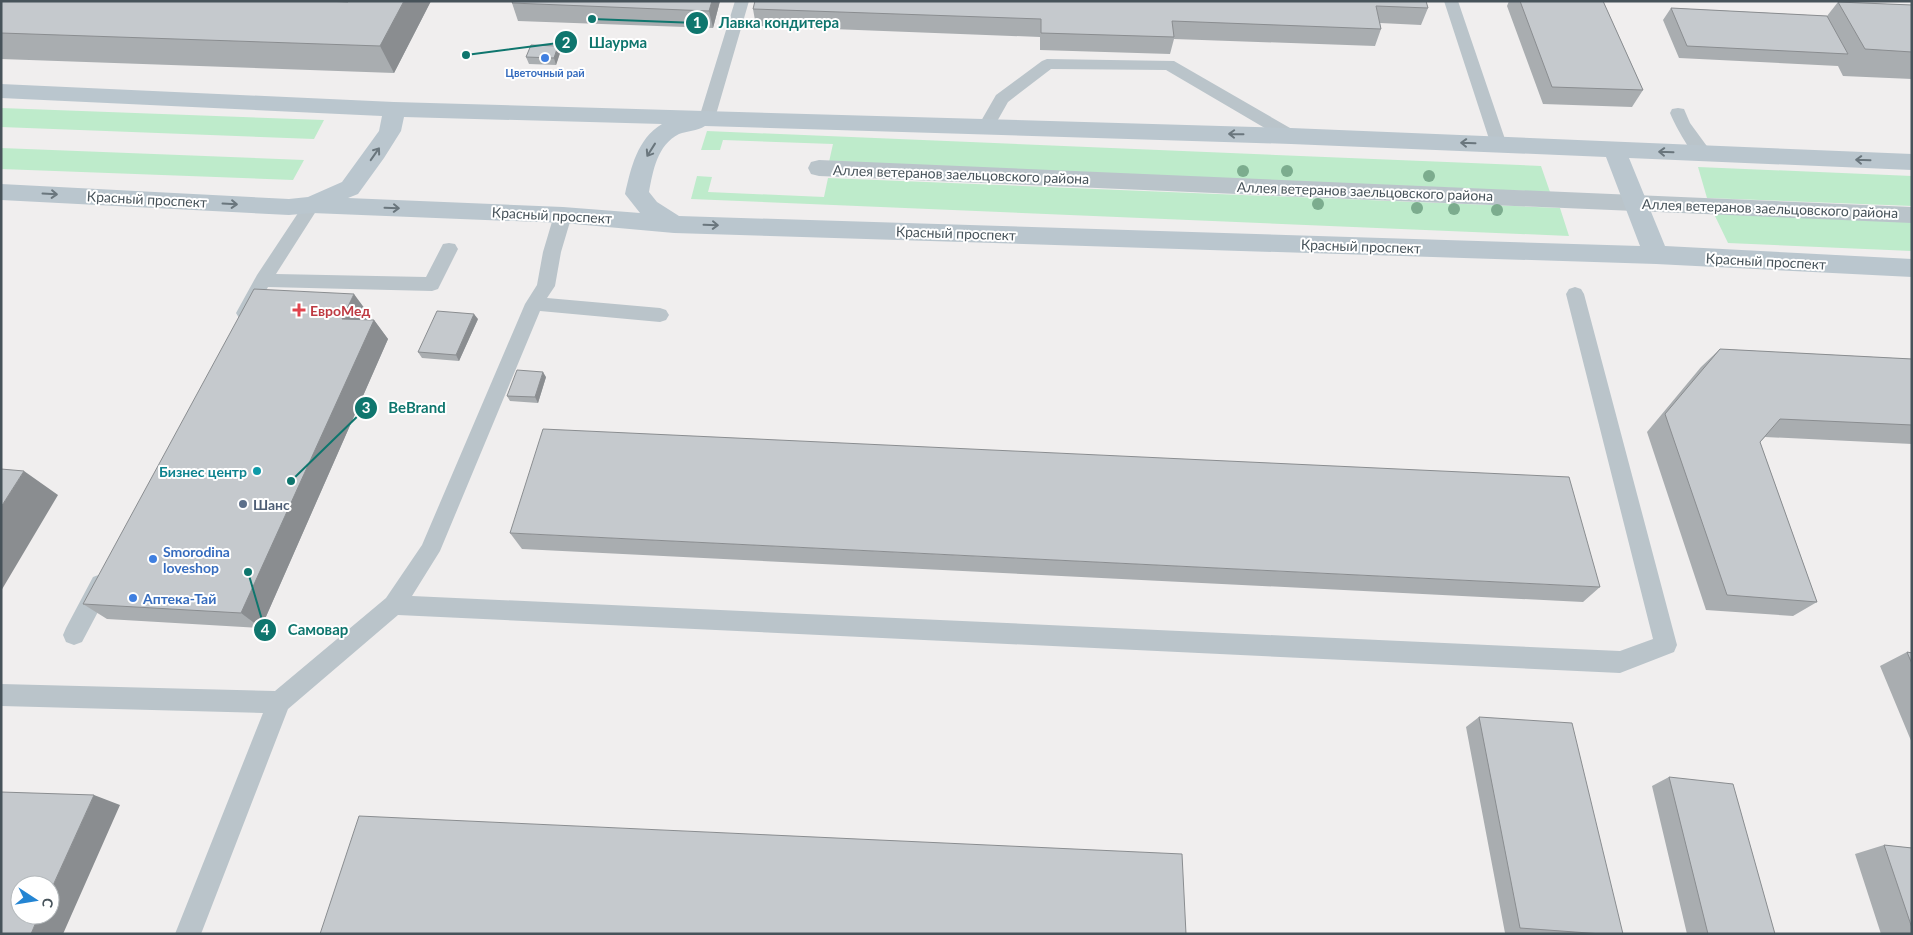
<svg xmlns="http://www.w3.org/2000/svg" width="1913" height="935" font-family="Lato,sans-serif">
<rect width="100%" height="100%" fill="#f0eeee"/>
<path fill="#beebcb" d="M 1,108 L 324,120 L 314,139 L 1,127 Z
M 707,131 L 1541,166 L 1550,192 L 829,162 L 833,144 L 723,140 L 720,150 L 701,150 Z
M 1,148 L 304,160 L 293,180 L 1,169 Z
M 1698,167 L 1912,176 L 1912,206 L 1707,198 Z
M 697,176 L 712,177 L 708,192 L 824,197 L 828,178 L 1560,208 L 1569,236 L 691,199 Z
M 1714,214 L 1912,222 L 1912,251 L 1728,243 Z"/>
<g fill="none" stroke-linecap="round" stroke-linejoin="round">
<path fill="#bac4ca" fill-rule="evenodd" d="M 735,1 L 749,1 L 715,118 L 713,122 L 707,123 L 701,122 L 699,118 Z
M 1444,1 L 1458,1 L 1507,145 L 1505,149 L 1499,151 L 1493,149 L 1491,145 Z
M 1047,59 L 1174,61 L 1297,132 L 1299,136 L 1297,140 L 1291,142 L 1285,140 L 1166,70 L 1051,69 L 1008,102 L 991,132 L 985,133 L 979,132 L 977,128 L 996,95 L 1042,61 Z
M 1678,108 L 1684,109 L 1690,123 L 1709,149 L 1711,153 L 1709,157 C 1705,158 1701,159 1697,157 C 1689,151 1674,123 1670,113 L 1672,109 Z
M 312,199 L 318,201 L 320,205 L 276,274 L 426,277 L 443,244 L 449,243 L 455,244 L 458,249 L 438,289 L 432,291 L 268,287 L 251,318 L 245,320 L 239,318 L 236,313 L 257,275 L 306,201 Z
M 563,209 L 569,211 L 572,215 L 561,252 L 555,286 L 547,298 L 660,308 L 666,310 L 669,315 L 666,320 L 660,322 L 540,311 L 440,551 L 412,596 L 1620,651 L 1653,639 L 1566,294 L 1569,289 L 1575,287 L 1581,289 L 1584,294 L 1677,645 L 1674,652 L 1620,673 L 398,615 L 288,709 L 201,934 L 175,934 L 263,713 L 1,706 L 1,684 L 275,691 L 386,598 L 422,545 L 525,304 L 537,285 L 543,252 L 554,215 L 557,211 Z
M 101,574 L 109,577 L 112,584 L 109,591 L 82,642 L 74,645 L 66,642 L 63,635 L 66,628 L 93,577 Z"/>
<path fill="#bac4ca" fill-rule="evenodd" d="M 819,160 L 1912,207 L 1912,223 L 819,176 L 811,174 L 808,168 L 811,162 Z"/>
<path fill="#bac6ce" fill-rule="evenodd" d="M 1,84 L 394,102 L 1291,128 L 1912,154 L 1912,170 L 1629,158 L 1665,246 L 1912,259 L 1912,277 L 1656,264 L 674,233 L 563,223 L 312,213 L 289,215 L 1,200 L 1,184 L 289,199 L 308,197 L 342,182 L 379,131 L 382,116 L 1,98 ZM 404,117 L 662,124 C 637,139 631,168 625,194 L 640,213 L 563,207 L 348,198 L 358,194 L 384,158 L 401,131 ZM 705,126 L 1291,144 L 1606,157 L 1640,246 L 679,216 L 657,202 L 649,192 C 653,171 657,145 679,134 C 687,131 697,131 705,126 Z"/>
</g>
<g fill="#7cac8e">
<circle cx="1243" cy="171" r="6"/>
<circle cx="1287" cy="171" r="6"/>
<circle cx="1429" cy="176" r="6"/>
<circle cx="1318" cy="204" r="6"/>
<circle cx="1417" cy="208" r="6"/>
<circle cx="1454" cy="209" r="6"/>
<circle cx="1497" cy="210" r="6"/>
</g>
<path fill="#a9adb0" d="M 1,1 L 348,2 L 349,1 L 431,1 L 394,73 L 1,59 Z
M 513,1 L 720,1 L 713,28 L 518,21 L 512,3 Z
M 1426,1 L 1428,8 L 1421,25 L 1380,23 L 1381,29 L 1375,46 L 1174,39 L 1170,54 L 1040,50 L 1040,37 L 756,26 L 753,9 Z
M 1509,1 L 1603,1 L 1643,90 L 1632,107 L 1543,104 L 1507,6 Z
M 1838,2 L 1912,5 L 1912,79 L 1843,76 L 1838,66 L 1679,58 L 1663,20 L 1671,8 L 1827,16 Z
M 558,46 L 560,53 L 556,65 L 529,64 L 526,57 Z
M 368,313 L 365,320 L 374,320 L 388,339 L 261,628 L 107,619 L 83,604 Z
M 478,319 L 459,361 L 422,358 L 418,352 Z
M 1720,349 L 1912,359 L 1912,444 L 1765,437 L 1760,442 L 1817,602 L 1793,616 L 1706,610 L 1647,432 L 1701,367 Z
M 546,377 L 538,403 L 510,401 L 507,396 Z
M 510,533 L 1600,587 L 1583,602 L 522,549 Z
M 1907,652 L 1912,653 L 1912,743 L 1880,666 Z
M 1479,717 L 1623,934 L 1515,934 L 1505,933 L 1466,727 Z
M 1669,777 L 1775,934 L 1687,934 L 1652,786 Z
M 1884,845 L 1912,848 L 1912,934 L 1881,934 L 1855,854 Z"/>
<path fill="#8a8d90" d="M 404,1 L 431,1 L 394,73 L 380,46 Z
M 712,1 L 720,1 L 713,28 L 709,11 Z
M 558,46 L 560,53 L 556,65 L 554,58 Z
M 354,294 L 368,313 L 357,338 L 342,319 Z
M 474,314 L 478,319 L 459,361 L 456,355 Z
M 374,320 L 388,339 L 261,628 L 241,613 Z
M 543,372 L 546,377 L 538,403 L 535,397 Z
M 24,471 L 58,495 L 1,591 L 1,507 Z
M 94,795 L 120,805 L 63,934 L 31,934 L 39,915 L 50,915 L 50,892 Z"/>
<path fill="#c5c9cd" stroke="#8a8d90" d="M 1,1 L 326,1 L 348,2 L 349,1 L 404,1 L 380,46 L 1,33 Z
M 513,1 L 712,1 L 709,11 L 512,3 Z
M 755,1 L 1426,1 L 1428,8 L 1376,6 L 1381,29 L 1172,21 L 1174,37 L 1041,33 L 1041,19 L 753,9 Z
M 1520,1 L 1603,1 L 1643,90 L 1552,87 Z
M 1838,2 L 1912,5 L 1912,52 L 1865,49 Z
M 1671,8 L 1827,16 L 1848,54 L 1687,46 Z
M 531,45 L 558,46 L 554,58 L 526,57 Z
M 254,289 L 354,294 L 342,319 L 374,320 L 241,613 L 83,604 Z
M 437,311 L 474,314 L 456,355 L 418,352 Z
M 1720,349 L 1912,359 L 1912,425 L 1780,419 L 1760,442 L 1817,602 L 1727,595 L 1665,414 Z
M 517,370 L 543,372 L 535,397 L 507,396 Z
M 543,429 L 1569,477 L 1600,587 L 510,533 Z
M 1,469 L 24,471 L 1,507 Z
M 1907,652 L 1912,653 L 1912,664 Z
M 1479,717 L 1572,723 L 1623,934 L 1602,934 L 1520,928 Z
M 1669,777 L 1733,784 L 1775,934 L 1708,934 Z
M 1,792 L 94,795 L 50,892 L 50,885 L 20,885 L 20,915 L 39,915 L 31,934 L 1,934 Z
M 359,816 L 1182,854 L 1186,934 L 320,934 Z
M 1884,845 L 1912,848 L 1912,928 Z"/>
<defs><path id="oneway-shaft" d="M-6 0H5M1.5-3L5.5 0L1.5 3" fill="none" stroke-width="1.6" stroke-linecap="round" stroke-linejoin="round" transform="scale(1.25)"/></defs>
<g stroke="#6a767d">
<use href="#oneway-shaft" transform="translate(1236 134) rotate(-179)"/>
<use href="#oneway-shaft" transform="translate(1468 143) rotate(-178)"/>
<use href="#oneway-shaft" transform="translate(651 150) rotate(122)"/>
<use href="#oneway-shaft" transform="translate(1666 152) rotate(-178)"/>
<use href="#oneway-shaft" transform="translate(375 154) rotate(-55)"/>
<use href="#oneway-shaft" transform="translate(1863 160) rotate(-178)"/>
<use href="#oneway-shaft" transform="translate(50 194) rotate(3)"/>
<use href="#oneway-shaft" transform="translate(230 204) rotate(3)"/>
<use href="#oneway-shaft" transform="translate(392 208) rotate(2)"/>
<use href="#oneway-shaft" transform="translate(711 225) rotate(2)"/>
</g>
<g fill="#3f7fe0" stroke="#fff" stroke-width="2">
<circle cx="545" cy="58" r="5"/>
<circle cx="153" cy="559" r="5"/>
<circle cx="133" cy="598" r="5"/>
</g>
<path fill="#e0444e" stroke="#fff" stroke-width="2" d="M296.5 302.5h5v5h5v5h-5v5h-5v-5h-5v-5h5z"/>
<circle fill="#0f9aa8" stroke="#fff" stroke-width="2" cx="257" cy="471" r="5"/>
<circle fill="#5c6f8a" stroke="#fff" stroke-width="2" cx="243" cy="504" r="5"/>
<g text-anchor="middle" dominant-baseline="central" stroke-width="4" stroke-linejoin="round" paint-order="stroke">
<g font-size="11" font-weight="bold" fill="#366cbe" stroke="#fff">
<text x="545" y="72">Цветочный рай</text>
</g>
<g font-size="14" fill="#47535a" stroke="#fff">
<text transform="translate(961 174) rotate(2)">Аллея ветеранов заельцовского района</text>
<text transform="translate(1365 191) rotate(2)">Аллея ветеранов заельцовского района</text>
<text transform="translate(147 199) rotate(3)">Красный проспект</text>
<text transform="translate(1770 208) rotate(2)">Аллея ветеранов заельцовского района</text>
<text transform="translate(552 215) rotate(3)">Красный проспект</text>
<text transform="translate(956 233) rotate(2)">Красный проспект</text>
<text transform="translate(1361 246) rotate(2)">Красный проспект</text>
<text transform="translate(1766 261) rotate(3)">Красный проспект</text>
</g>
<g font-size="14" font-weight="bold" fill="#be3a42" stroke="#fff" text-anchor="start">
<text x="310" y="310">ЕвроМед</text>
</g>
<g font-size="14" font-weight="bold" fill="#0d838f" stroke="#fff" text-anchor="end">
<text x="247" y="471">Бизнес центр</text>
</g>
<g font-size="14" font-weight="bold" fill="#4e5e75" stroke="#fff" text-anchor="start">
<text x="253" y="504">Шанс</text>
</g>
<g font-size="14" font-weight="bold" fill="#366cbe" stroke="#fff" text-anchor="start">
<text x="163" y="551">Smorodina<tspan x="163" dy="16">loveshop</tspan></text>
<text x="143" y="598">Аптека-Тай</text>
</g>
</g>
<path fill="none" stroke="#0f766e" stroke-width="2" d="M592 19L697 23M466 55L566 42M291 481L366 408M248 572L265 630"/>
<g fill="#0f766e" stroke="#fff" stroke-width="2">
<circle cx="592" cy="19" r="5"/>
<circle cx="466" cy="55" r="5"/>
<circle cx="291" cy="481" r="5"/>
<circle cx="248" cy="572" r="5"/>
<circle cx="697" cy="23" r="12"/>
<circle cx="566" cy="42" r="12"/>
<circle cx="366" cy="408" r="12"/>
<circle cx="265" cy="630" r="12"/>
</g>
<g font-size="15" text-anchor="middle" font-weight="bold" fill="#fff">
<text x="697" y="28">1</text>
<text x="566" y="48">2</text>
<text x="366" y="413">3</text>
<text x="265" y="635">4</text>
</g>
<g font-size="15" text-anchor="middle" font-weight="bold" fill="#0f766e" stroke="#fff" stroke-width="4" stroke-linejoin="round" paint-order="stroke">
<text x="779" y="28">Лавка кондитера</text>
<text x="618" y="48">Шаурма</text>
<text x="417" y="413">BeBrand</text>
<text x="318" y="635">Самовар</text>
</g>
<rect width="1913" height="935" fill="none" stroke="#47535a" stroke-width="5"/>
<g transform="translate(35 900) rotate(102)"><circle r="24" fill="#ffffff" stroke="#b5babd"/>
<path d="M0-4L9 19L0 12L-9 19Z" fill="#2485d3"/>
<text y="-8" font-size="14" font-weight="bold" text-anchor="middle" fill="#47535a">С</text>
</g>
</svg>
